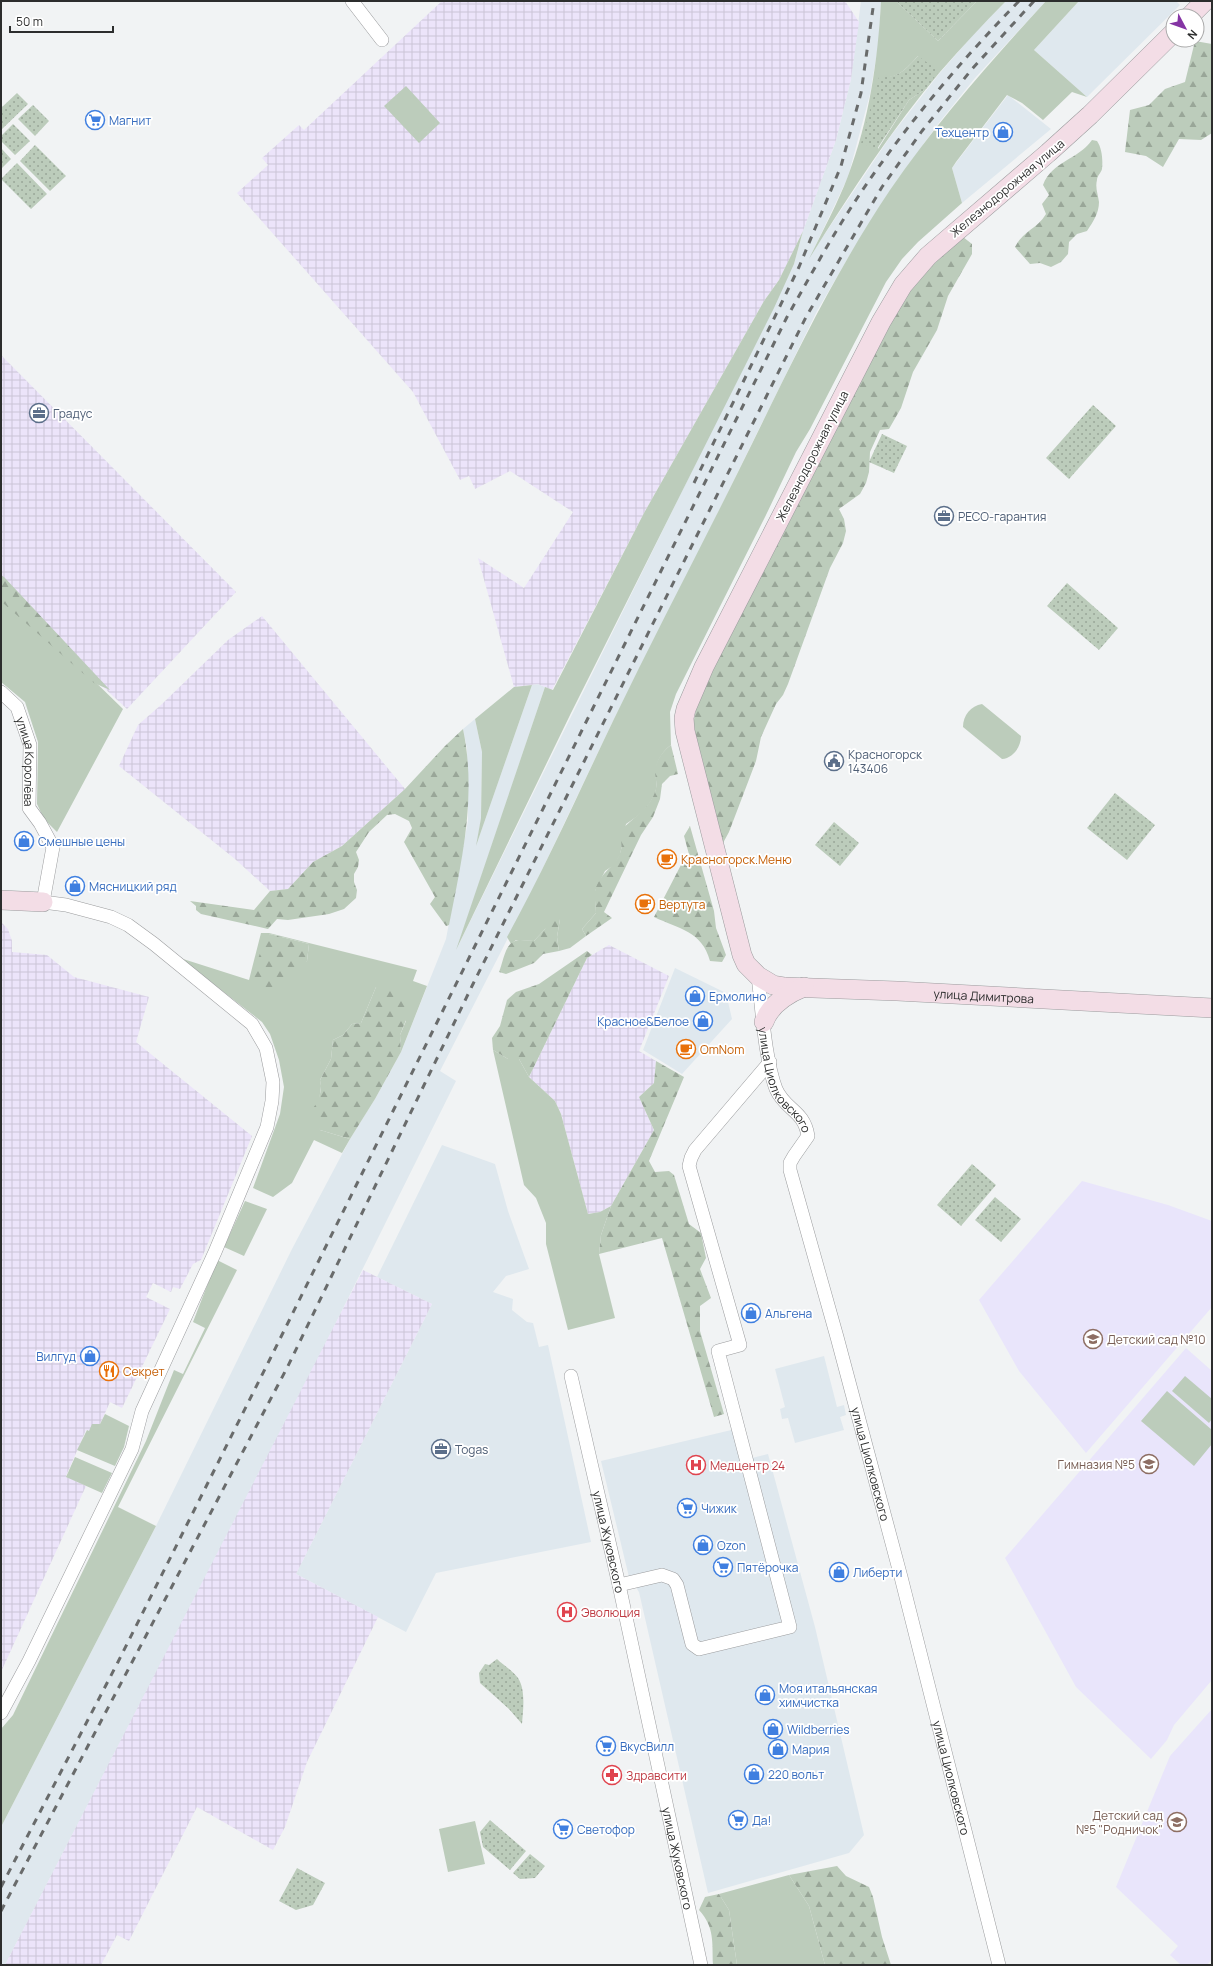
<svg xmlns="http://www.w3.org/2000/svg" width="1213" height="1966" font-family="Manrope,sans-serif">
<defs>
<pattern id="industrial-grid" width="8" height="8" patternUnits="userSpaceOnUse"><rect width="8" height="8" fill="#ece4fa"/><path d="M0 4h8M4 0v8" fill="none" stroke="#cbc4d7"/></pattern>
<pattern id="forest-firs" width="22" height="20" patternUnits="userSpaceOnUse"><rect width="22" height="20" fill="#bcccbb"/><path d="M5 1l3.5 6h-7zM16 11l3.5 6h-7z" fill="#99a698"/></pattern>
<pattern id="park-dots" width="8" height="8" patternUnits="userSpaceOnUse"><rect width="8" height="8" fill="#bcccbb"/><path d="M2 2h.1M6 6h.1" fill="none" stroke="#99a698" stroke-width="1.8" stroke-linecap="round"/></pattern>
</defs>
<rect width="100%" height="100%" fill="#f1f3f4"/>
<path fill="#dfe8ee" d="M 861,1 L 881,1 L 879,41 L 870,94 L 848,177 L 812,253 L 890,137 L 939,74 L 972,36 L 1006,1 L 1046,1 L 975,78 L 938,124 L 891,189 L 851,253 L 817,311 L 703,543 L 613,721 L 532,891 L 440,1071 L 456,1081 L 307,1381 L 5,1965 L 1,1965 L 1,1827 L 156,1526 L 292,1249 L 350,1139 L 375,1099 L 401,1052 L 446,939 L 468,821 L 467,749 L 463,729 L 475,719 L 482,752 L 481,818 L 477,843 L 532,685 L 538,684 L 545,687 L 458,946 L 794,264 L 803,231 L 836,140 L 851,79 Z
M 1079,1 L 1176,1 L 1180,5 L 1087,97 L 1034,50 Z
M 1008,95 L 1051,129 L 962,203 L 952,168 Z
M 675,968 L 726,993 L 732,1019 L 682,1074 L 643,1050 Z
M 442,1145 L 495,1164 L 508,1211 L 529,1269 L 506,1276 L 493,1292 L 513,1299 L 512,1310 L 527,1322 L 533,1323 L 539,1347 L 548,1345 L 591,1542 L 436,1573 L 406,1632 L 296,1574 L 432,1304 L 377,1277 Z
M 824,1356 L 837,1407 L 844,1405 L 846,1415 L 840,1417 L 844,1430 L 795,1443 L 788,1418 L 782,1419 L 780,1409 L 785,1407 L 775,1369 Z
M 744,1427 L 752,1458 L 768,1454 L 815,1627 L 864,1835 L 849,1853 L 708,1893 L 639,1592 L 629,1577 L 601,1461 Z"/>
<path fill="url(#industrial-grid)" d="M 442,1 L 845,1 L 859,22 L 851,79 L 836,140 L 803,231 L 779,280 L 764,301 L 644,513 L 552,690 L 538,684 L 514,687 L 478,558 L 524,588 L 573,512 L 510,471 L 475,489 L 469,476 L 460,480 L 413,392 L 237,193 L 268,165 L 262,158 L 299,125 L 304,130 Z
M 1,355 L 236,592 L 127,709 L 1,593 Z
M 262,616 L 405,789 L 342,846 L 313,862 L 288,889 L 270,891 L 235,859 L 119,766 L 138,725 L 162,704 L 228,640 Z
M 1,922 L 8,929 L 12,941 L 12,952 L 47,955 L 74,977 L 149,997 L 136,1042 L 252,1136 L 201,1260 L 193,1264 L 180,1289 L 173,1287 L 171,1292 L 153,1283 L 146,1297 L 170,1309 L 122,1408 L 110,1402 L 100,1424 L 89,1431 L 86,1430 L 66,1476 L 86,1486 L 1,1672 Z
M 609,945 L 669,976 L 639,1051 L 656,1061 L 654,1083 L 639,1097 L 654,1130 L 611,1206 L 600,1212 L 588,1214 L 561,1114 L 555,1101 L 529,1077 L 587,958 Z
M 363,1270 L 432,1304 L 296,1574 L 378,1617 L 307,1762 L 285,1827 L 273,1850 L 197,1807 L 129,1941 L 117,1935 L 101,1965 L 5,1965 Z"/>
<path fill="#e9e5fb" d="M 1082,1181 L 1168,1205 L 1212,1221 L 1212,1307 L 1086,1453 L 1019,1371 L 979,1300 Z
M 1186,1348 L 1212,1371 L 1212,1680 L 1174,1725 L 1167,1740 L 1151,1759 L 1076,1687 L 1005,1558 Z
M 1212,1709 L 1212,1959 L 1207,1965 L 1181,1965 L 1170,1955 L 1178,1946 L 1116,1887 L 1170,1756 Z"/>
<path fill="#bcccbb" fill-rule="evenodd" d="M 881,1 L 896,1 L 938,41 L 977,1 L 1006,1 C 983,24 961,48 940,72 C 891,130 849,195 809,259 C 822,232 837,205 848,176 C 869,121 878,60 881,1 ZM 918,56 L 926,89 L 909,100 L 878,149 L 879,78 C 899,78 905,70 918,56 Z
M 1046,1 L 1079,1 L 1034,50 L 1087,97 L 1072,92 L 1043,120 L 1022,103 L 1007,95 L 956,162 L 952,168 L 962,203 L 918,242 L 902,259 L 886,282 L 810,429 L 796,452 L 766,515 L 676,694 L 670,712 L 671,745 C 663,751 656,761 656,771 C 655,779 658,785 655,793 C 649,808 638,816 626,824 L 620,855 L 614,865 L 605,871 L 595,891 L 596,913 L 582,929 L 586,936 L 570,948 L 559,951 L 557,937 L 560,919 L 545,929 L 534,941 L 516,940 L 511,944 L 507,937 C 546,866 578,794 613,721 C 654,636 698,553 740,468 C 787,373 831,278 890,190 C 937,122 991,61 1046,1 Z
M 406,86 L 440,123 L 419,143 L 384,106 Z
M 803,231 L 794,264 L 774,308 L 571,713 L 456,950 L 545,687 L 553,690 L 644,513 L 764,301 L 779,280 Z
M 1,590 L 123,709 L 57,832 L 44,819 L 37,804 L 38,742 L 25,702 L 1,682 Z
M 532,685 L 476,846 L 481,818 L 482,752 L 475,719 L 514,687 Z
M 982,704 L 1021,736 C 1021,747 1013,758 1002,759 L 963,727 C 963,715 971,706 982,704 Z
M 261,933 L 269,933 L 417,970 L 413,981 L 427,986 L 401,1052 L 400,1035 L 406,1021 L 376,987 L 361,1023 L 352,1024 L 343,1035 L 333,1040 L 331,1059 L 320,1080 L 321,1086 L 319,1102 L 320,1130 L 350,1139 L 342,1153 L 314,1140 L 292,1183 L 273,1197 L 253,1188 L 280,1114 L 284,1087 L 279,1060 L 270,1034 L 262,1022 L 180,958 L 249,980 ZM 270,934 L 309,944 L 307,961 L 282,977 L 260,957 Z
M 493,1050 L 508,1059 L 519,1059 L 529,1077 L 555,1101 L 561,1114 L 588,1214 L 600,1212 L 611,1206 L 601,1235 L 599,1254 L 615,1318 L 568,1330 L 546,1244 L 546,1223 L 536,1198 L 524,1185 Z
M 245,1201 L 267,1209 L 244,1256 L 224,1247 Z
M 217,1260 L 237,1270 L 118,1507 L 156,1526 L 1,1827 L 1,1729 L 13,1715 L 146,1441 L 174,1370 L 183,1374 L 205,1328 L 193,1322 Z
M 1185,1376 L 1212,1399 L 1212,1419 L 1209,1423 L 1172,1391 Z
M 1167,1391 L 1212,1430 L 1212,1444 L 1194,1466 L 1141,1421 Z
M 105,1414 L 129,1426 L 124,1447 L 115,1466 L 77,1450 L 87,1430 L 89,1431 L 92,1424 L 100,1424 Z
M 75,1457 L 112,1473 L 102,1493 L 66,1477 Z
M 475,1821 L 485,1864 L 448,1872 L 439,1829 Z
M 789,1875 L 809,1906 L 825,1965 L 737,1965 L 729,1910 L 719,1894 Z"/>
<path fill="url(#forest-firs)" d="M 1195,41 L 1212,44 L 1212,133 L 1201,140 L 1179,139 L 1163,167 L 1146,156 L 1125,152 L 1130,110 L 1149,105 L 1165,89 L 1185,82 Z
M 1092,140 L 1097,141 C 1102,148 1103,160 1102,169 C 1101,173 1097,176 1097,180 C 1095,188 1098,194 1099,202 C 1099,213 1093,222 1087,231 L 1077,234 L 1069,242 L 1068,254 L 1061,262 L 1051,267 L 1040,263 L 1030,264 L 1015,247 C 1023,231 1037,229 1046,214 L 1042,204 L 1049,195 L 1043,185 C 1052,161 1078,160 1092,140 Z
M 963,237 L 972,244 L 972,254 L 948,296 L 937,330 L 913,372 L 901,408 L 889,429 L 880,430 L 870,452 L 869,472 L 866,483 L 860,494 L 839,509 L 844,519 L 846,531 L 843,543 L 830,568 L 788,684 L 783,695 L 776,704 L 761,737 L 756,761 L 729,832 L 723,843 L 697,744 L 693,725 L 698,699 L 896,311 C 915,282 937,259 963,237 Z
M 1,575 L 4,577 L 110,690 L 94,683 L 3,603 L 1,604 Z
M 463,729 C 477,796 462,859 449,925 L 446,926 L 430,904 L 435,897 L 404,842 L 412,828 L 409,821 L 395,814 L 387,815 L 369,832 L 356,852 L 359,860 L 358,867 L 354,874 L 354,882 L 357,890 L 356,898 L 344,909 L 329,914 L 288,920 L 277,919 L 268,929 L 201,914 L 196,910 L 196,906 L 190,901 L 254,910 L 270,891 L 288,889 L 313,862 L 342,846 L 405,789 L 445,746 Z
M 671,745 L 678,774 L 670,776 L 662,784 L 660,799 L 653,817 L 641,835 L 604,912 L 612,918 L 586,936 L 582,929 L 596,913 C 596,906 594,897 595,891 C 601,866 630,863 619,833 C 631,818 648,811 655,792 C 658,784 655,778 655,771 C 656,760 663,751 671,745 Z
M 690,826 L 714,911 L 716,928 L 726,955 L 722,962 L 710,961 C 702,931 679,929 654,917 L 683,861 L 690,858 L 684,836 Z
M 551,916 L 560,919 L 557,937 L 559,951 L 543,954 L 534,963 L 506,974 L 499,972 C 503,963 505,944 515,941 C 519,939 529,941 534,941 L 545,929 Z
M 270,934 L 309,944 L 307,961 L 297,976 L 283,977 L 273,993 L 263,993 C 259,989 254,983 253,977 C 253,970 265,939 270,934 Z
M 587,951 L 592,955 L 587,958 L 529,1077 L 519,1059 L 508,1059 L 493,1050 L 492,1038 L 500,1026 L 507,1000 L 516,992 L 539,984 Z
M 376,987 L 393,989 L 411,1004 L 405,1015 L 406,1020 L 400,1035 L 401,1052 L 375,1099 L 350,1139 L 320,1130 L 314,1119 L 313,1108 C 320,1100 322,1090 320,1080 L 331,1059 L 333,1040 L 343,1035 L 352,1024 L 361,1023 Z
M 656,1061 L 684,1077 L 649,1161 L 655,1172 L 669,1171 L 674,1175 L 689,1224 L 701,1233 L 706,1258 L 700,1269 L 711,1298 L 700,1306 L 700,1331 L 724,1414 L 714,1417 L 662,1238 L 599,1254 L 601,1235 L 611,1206 L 654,1130 L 639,1097 L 654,1083 Z
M 837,1866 L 846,1876 L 869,1887 L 873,1897 L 882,1937 L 891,1965 L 825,1965 L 809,1906 L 789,1875 Z
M 719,1894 L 729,1910 L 737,1965 L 713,1965 C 712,1942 715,1928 699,1910 L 705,1897 Z"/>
<path fill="url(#park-dots)" d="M 896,1 L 977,1 L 938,41 Z
M 918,56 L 939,71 L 926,89 L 909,100 L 877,149 L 861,143 L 879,77 C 899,78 905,70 918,56 Z
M 17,93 L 28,104 L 1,130 L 1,108 Z
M 33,105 L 49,121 L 35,136 L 18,119 Z
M 13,124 L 30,141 L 15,155 L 1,141 L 1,136 Z
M 35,145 L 66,176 L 50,191 L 20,161 Z
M 1,148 L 11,159 L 1,169 Z
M 17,163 L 47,194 L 31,209 L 1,179 Z
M 1093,405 L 1116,426 L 1069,479 L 1046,458 Z
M 882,434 L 907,446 L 894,473 L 869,462 Z
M 1067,583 L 1118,628 L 1099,650 L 1047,606 Z
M 1115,793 L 1155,825 L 1127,860 L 1087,828 Z
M 834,822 L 859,843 L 840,866 L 815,845 Z
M 972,1164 L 996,1185 L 961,1226 L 937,1205 Z
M 995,1197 L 1021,1219 L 1001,1242 L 975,1220 Z
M 497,1659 C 503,1665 513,1671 518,1678 C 526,1690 523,1711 522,1724 L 509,1709 L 480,1683 L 479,1673 L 485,1664 L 489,1665 Z
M 490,1820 L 526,1851 L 510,1870 L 483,1847 L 480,1832 Z
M 530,1854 L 545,1866 L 535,1878 L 520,1879 L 513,1873 Z
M 297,1868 L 325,1883 L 313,1905 L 296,1910 L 279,1901 Z"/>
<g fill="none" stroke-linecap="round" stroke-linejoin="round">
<g stroke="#9b9c9e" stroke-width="14">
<g id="street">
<path d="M 352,1 L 382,40"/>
<path id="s1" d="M 1,692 L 17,707 L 30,745 L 29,808 L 40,823 L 53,847 L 43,902 L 66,905 L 111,917 L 128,925 L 154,944 L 252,1024 L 266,1048 L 273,1082 L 272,1101 L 267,1127 L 215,1252 L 142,1411 L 132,1449 L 29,1661 L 1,1713"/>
<path id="s2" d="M 758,976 C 762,1009 765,1060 776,1089 C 785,1110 804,1110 808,1136 L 794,1156 L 790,1163 L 790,1170 L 837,1337 L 901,1577 L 999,1965"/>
<path id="s3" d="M 571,1376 L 619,1585 L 701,1965"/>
<path d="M 619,1585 L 662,1575 L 673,1579 L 677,1585 L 692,1644 L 699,1649 L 790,1627 L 718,1351 L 740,1345 L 689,1166 L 691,1158 L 695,1150 L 770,1062"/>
</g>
</g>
<g stroke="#9b9c9e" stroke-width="20">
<g id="secondary">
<path d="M 1190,16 L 1205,1"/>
<path id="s4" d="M 1173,33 L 1090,115 L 1048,153 L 928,256 L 903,285 L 881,322 L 704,667 L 686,709 L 684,718 L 685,731 L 742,955 L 746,964 L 758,976 L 773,985 L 785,987 L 897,991 L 1212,1008"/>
<path d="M 1,900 L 43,902"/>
<path d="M 764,1022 C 770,1005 787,994 804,987"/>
</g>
</g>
<use href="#street" stroke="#fff" stroke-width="13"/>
<use href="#secondary" stroke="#f3dde6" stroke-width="19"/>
<path stroke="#696b6b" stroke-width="3" stroke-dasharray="7 7" stroke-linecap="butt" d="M 694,483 L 799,267 L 841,166 L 861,93 L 874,1
M 1,1887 L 118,1662 L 270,1359 L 787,317 C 806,284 824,250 845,217 C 894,139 955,67 1019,1
M 1,1911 L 288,1366 L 473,984 L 806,317 L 882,187 L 922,131 L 972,69 L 1034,1"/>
</g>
<defs>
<g id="supermarket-ring" transform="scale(1)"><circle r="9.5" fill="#fff" stroke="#3f7fe0" stroke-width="1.5"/><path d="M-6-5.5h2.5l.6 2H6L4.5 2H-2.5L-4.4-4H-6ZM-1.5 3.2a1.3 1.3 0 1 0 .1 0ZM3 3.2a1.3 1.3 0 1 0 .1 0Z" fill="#3f7fe0"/></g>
<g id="shop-ring" transform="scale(1)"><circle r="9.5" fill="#fff" stroke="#3f7fe0" stroke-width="1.5"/><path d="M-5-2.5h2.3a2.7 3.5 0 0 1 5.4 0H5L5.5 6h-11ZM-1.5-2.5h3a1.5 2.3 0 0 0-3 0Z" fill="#3f7fe0"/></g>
<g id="office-ring" transform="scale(1)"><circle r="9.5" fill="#fff" stroke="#5c6f8a" stroke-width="1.5"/><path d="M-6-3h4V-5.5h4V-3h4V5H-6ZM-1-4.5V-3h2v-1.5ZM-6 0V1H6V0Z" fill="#5c6f8a"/></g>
<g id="civic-ring" transform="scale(1)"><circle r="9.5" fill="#fff" stroke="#5c6f8a" stroke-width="1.5"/><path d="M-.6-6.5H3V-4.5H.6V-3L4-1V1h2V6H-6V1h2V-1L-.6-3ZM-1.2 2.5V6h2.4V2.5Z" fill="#5c6f8a"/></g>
<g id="cafe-ring" transform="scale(1)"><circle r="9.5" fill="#fff" stroke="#e8710a" stroke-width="1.5"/><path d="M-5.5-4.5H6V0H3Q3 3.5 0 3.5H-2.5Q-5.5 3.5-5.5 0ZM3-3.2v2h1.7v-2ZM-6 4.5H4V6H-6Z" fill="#e8710a"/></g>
<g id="school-ring" transform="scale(1)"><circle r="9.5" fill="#fff" stroke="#8d6e63" stroke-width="1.5"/><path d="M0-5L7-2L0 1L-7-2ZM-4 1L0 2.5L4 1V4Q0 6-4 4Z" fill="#8d6e63"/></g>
<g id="restaurant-ring" transform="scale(1)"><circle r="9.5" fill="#fff" stroke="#e8710a" stroke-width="1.5"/><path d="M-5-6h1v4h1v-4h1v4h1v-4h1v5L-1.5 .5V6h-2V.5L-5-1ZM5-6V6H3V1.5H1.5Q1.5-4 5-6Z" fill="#e8710a"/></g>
<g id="hospital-ring" transform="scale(1)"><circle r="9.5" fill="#fff" stroke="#e0444e" stroke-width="1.5"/><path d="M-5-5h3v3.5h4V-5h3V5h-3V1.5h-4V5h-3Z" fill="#e0444e"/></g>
<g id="pharmacy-ring" transform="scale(1)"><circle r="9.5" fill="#fff" stroke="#e0444e" stroke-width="1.5"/><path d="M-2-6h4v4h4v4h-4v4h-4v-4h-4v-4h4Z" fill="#e0444e"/></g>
</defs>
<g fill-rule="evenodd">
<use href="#supermarket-ring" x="95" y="120"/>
<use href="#shop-ring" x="1003" y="132"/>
<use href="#office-ring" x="39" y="413"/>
<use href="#office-ring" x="944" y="516"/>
<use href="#civic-ring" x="834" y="761"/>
<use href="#shop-ring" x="24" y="841"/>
<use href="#cafe-ring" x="667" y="859"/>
<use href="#shop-ring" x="75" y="886"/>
<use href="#cafe-ring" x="645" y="904"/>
<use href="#shop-ring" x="695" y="996"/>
<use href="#shop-ring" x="703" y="1021"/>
<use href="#cafe-ring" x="686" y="1049"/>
<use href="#shop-ring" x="751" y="1313"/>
<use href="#school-ring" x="1093" y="1339"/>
<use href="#shop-ring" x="90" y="1356"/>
<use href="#restaurant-ring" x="109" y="1371"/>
<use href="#office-ring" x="441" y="1449"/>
<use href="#school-ring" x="1149" y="1464"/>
<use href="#hospital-ring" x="696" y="1465"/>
<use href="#supermarket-ring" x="687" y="1508"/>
<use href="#shop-ring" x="703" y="1545"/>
<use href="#supermarket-ring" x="723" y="1567"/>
<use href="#shop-ring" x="839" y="1572"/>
<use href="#hospital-ring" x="567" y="1612"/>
<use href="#shop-ring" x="765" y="1695"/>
<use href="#shop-ring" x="773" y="1729"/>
<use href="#supermarket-ring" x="606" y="1746"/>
<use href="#shop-ring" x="778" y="1749"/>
<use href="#shop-ring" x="754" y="1774"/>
<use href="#pharmacy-ring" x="612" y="1775"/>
<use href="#supermarket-ring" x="738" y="1820"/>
<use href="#school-ring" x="1177" y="1822"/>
<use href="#supermarket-ring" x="563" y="1829"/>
</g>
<g text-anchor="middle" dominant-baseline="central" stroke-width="3.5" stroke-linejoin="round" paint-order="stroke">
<g font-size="12" fill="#366cbe" stroke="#fff" text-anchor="start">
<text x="109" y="120">Магнит</text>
<text x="989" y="132" text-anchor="end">Техцентр</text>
<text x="38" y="841">Смешные цены</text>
<text x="89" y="886">Мясницкий ряд</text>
<text x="709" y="996">Ермолино</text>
<text x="689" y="1021" text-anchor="end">Красное&amp;Белое</text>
<text x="765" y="1313">Альгена</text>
<text x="76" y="1356" text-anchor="end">Вилгуд</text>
<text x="701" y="1508">Чижик</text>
<text x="717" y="1545">Ozon</text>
<text x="737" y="1567">Пятёрочка</text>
<text x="853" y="1572">Либерти</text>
<text x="779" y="1688">Моя итальянская<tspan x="779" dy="14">химчистка</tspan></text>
<text x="787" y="1729">Wildberries</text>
<text x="620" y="1746">ВкусВилл</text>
<text x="792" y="1749">Мария</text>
<text x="768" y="1774">220 вольт</text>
<text x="752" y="1820">Да!</text>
<text x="577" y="1829">Светофор</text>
</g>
<g font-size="12" fill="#2c2d2d" stroke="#fff">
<text transform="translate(1007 188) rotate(-40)">Железнодорожная улица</text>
<text transform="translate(812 456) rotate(-63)">Железнодорожная улица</text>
<text stroke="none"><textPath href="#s1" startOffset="78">улица Королёва</textPath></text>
<text stroke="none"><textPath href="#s4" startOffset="1355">улица Димитрова</textPath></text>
<text stroke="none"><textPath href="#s2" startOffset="110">улица Циолковского</textPath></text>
<text stroke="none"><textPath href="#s2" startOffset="517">улица Циолковского</textPath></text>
<text stroke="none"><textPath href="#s3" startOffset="170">улица Жуковского</textPath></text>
<text stroke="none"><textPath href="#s2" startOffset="841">улица Циолковского</textPath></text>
<text stroke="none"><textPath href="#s3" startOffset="494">улица Жуковского</textPath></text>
</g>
<g font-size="12" fill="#4e5e75" stroke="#fff" text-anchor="start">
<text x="53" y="413">Градус</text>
<text x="958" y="516">РЕСО-гарантия</text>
<text x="848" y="754">Красногорск<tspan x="848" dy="14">143406</tspan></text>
<text x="455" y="1449">Togas</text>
</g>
<g font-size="12" fill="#c56008" stroke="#fff" text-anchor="start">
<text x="681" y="859">Красногорск.Меню</text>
<text x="659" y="904">Вертута</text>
<text x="700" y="1049">OmNom</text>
<text x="123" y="1371">Секрет</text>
</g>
<g font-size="12" fill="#785e54" stroke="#fff" text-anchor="end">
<text x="1107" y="1339" text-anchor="start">Детский сад №10</text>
<text x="1135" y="1464">Гимназия №5</text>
<text x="1163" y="1815">Детский сад<tspan x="1163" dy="14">№5 "Родничок"</tspan></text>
</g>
<g font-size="12" fill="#be3a42" stroke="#fff" text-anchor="start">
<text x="710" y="1465">Медцентр 24</text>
<text x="581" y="1612">Эволюция</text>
<text x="626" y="1775">Здравсити</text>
</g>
</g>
<rect width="1213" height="1966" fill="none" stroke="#2c2d2d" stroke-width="4"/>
<g transform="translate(1185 28) rotate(131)"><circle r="19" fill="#ffffff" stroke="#ababab"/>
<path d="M0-3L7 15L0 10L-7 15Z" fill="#8534a4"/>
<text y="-6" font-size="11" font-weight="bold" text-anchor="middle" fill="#2c2d2d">N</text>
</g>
<path d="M10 26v6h103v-6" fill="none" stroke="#2c2d2d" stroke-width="2"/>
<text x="16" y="26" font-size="12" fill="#2c2d2d" stroke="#ffffff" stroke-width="3" paint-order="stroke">50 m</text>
</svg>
